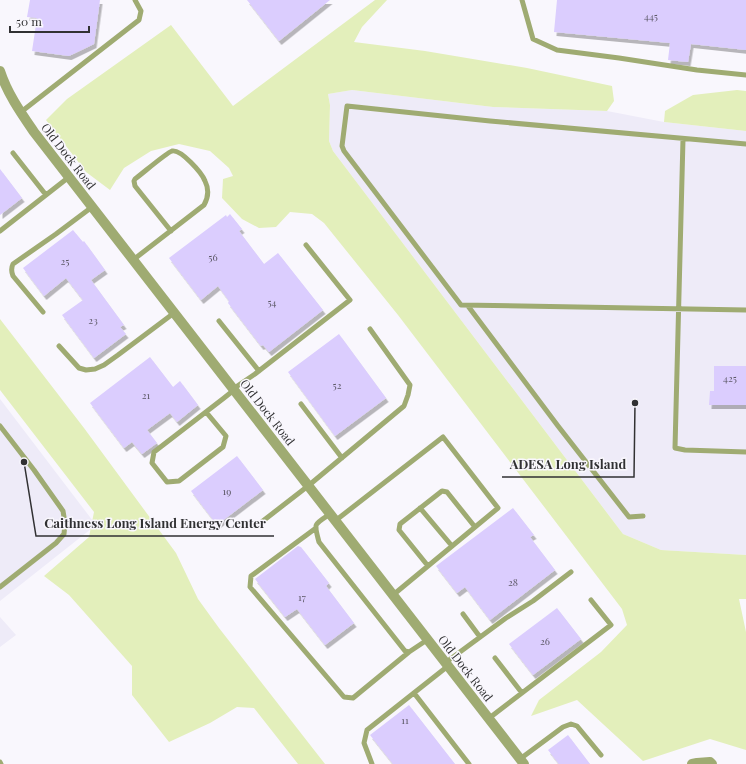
<svg xmlns="http://www.w3.org/2000/svg" width="746" height="764" font-family="'Playfair Display',serif">
<defs>
<filter id="shadow"><feDropShadow dx="2.5" dy="4" stdDeviation="0" flood-color="#0004"/></filter>
</defs>
<rect width="100%" height="100%" fill="#f9f7fd"/>
<path fill="#eeebf8" d="M 352,90 L 493,107 L 607,111 L 664,122 L 746,131 L 746,555 L 661,550 L 623,534 L 333,151 L 329,141 L 330,105 L 328,94 Z
M 0,399 L 96,525 L 0,601 Z
M 0,617 L 16,635 L 0,647 Z"/>
<path fill="#e3efbb" d="M 375,0 L 387,0 L 362,27 L 354,42 L 425,51 L 527,68 L 612,86 L 614,101 L 607,111 L 493,107 L 352,90 L 328,94 L 330,105 L 329,141 L 333,151 L 623,534 L 661,550 L 746,555 L 746,599 L 739,599 L 746,632 L 746,750 L 710,739 L 643,761 L 577,700 L 531,716 L 539,700 L 601,652 L 627,625 L 622,609 L 398,315 L 324,223 L 312,214 L 290,212 L 276,227 L 259,228 L 242,219 L 222,198 L 223,179 L 233,176 L 229,168 L 210,151 L 179,144 L 151,151 L 124,168 L 110,190 L 86,172 L 46,120 L 67,99 L 171,25 L 233,106 Z
M 737,90 L 746,91 L 746,131 L 664,122 L 665,111 L 693,95 Z
M 0,319 L 84,428 L 176,553 L 198,599 L 219,628 L 325,764 L 298,764 L 254,708 L 237,707 L 210,723 L 169,742 L 132,695 L 132,666 L 69,595 L 44,576 L 89,537 L 94,512 L 0,390 Z"/>
<path fill="#dbcdfe" filter="url(#shadow)" d="M 30,0 L 100,0 L 94,44 L 69,56 L 32,51 L 37,18 L 27,17 Z
M 247,0 L 330,0 L 279,41 Z
M 557,0 L 746,0 L 746,50 L 691,44 L 688,62 L 668,60 L 670,43 L 554,32 Z
M 0,169 L 22,198 L 0,215 Z
M 230,214 L 242,229 L 239,231 L 264,264 L 278,253 L 323,310 L 269,352 L 263,345 L 261,346 L 228,303 L 229,301 L 218,286 L 201,300 L 169,258 L 226,215 L 227,217 Z
M 73,230 L 83,242 L 84,241 L 105,270 L 91,280 L 124,325 L 120,327 L 126,334 L 94,358 L 62,315 L 83,300 L 66,278 L 44,296 L 23,268 Z
M 339,334 L 386,398 L 335,436 L 288,372 Z
M 150,357 L 173,387 L 180,381 L 198,405 L 177,422 L 170,413 L 147,430 L 157,443 L 142,454 L 132,442 L 124,448 L 90,403 Z
M 714,366 L 746,366 L 746,405 L 709,405 L 710,391 L 714,391 Z
M 237,456 L 263,490 L 217,525 L 191,491 Z
M 513,508 L 534,535 L 530,537 L 555,570 L 490,620 L 465,587 L 457,593 L 436,566 Z
M 298,546 L 301,547 L 329,583 L 326,586 L 354,623 L 325,645 L 297,609 L 285,617 L 255,579 Z
M 557,608 L 581,639 L 533,675 L 509,644 Z
M 409,705 L 455,764 L 393,764 L 370,735 Z
M 568,735 L 590,764 L 559,764 L 548,750 Z"/>
<g fill="none" stroke-linecap="round" stroke-linejoin="round">
<path stroke="#9fab72" stroke-width="5" d="M 522,0 L 533,39 L 557,50 L 619,58 L 697,70 L 746,75
M 21,112 L 139,20 L 141,11 L 135,0
M 683,139 L 675,448 L 685,450 L 746,452
M 746,144 L 490,121 L 347,106 L 342,146 L 344,151 L 461,305 L 746,310
M 13,153 L 46,195
M 0,231 L 69,177
M 133,260 L 204,205 C 208,198 209,189 205,181 C 202,173 181,149 172,151 C 166,153 142,174 135,179 L 134,181 L 135,186 L 171,231
M 468,306 L 558,426 L 629,517 L 643,516
M 43,312 L 13,276 C 11,271 11,268 13,264 L 56,234 L 92,207
M 219,321 L 259,371
M 59,346 L 79,368 L 86,370 L 95,369 L 104,365 L 118,355 L 174,313
M 233,389 L 255,374 L 350,300 L 306,245
M 301,404 L 342,458
M 206,412 L 226,436 L 223,447 L 179,481 L 167,482 L 152,463 L 154,452 L 224,398 L 234,390
M 0,426 L 34,470 L 63,511 L 65,523 L 64,534 L 56,543 L 0,587
M 420,508 L 452,546
M 330,514 C 313,525 314,523 319,542 L 405,651 L 409,652 L 427,640
M 335,521 L 443,437 L 498,508 L 393,595
M 259,524 L 308,486 L 404,406 L 408,395 L 410,385 L 370,329
M 316,528 L 251,576 L 250,587 L 344,697 L 353,698 L 409,652
M 428,566 L 399,530 L 400,524 L 442,491 L 447,492 L 475,527
M 463,614 L 480,637
M 495,658 L 522,693
M 445,663 L 506,618 L 533,601 L 571,572
M 414,693 L 469,764
M 488,719 L 611,625 L 591,600
M 520,759 L 563,727 L 571,724 L 577,726 L 601,755
M 0,762 L 1,764
M 372,764 L 364,743 L 367,730 L 448,666"/>
<path stroke="#9fab72" stroke-width="10" d="M 0,71 C 7,93 21,113 34,132 L 524,764
M 692,764 L 697,763 L 710,762 L 712,764"/>
</g>
<g text-anchor="middle" dominant-baseline="central" stroke-width="3" stroke-linejoin="round" paint-order="stroke">
<g font-size="10" fill="#5c5866">
<text x="651" y="16">445</text>
<text x="213" y="257">56</text>
<text x="65" y="261">25</text>
<text x="272" y="302">54</text>
<text x="93" y="320">23</text>
<text x="730" y="378">425</text>
<text x="337" y="385">52</text>
<text x="146" y="395">21</text>
<text x="227" y="491">19</text>
<text x="513" y="582">28</text>
<text x="302" y="597">17</text>
<text x="545" y="641">26</text>
<text x="405" y="720">11</text>
</g>
<g font-size="12" fill="#313133" stroke="#f9f7fd">
<text transform="translate(69 156) rotate(52)">Old Dock Road</text>
<text transform="translate(268 412) rotate(52)">Old Dock Road</text>
<text transform="translate(466 668) rotate(52)">Old Dock Road</text>
</g>
</g>
<path fill="none" stroke="#313133" stroke-width="1.5" d="M635 403L634 477H502M24 462L36 536H274"/>
<g fill="#313133" stroke="#f9f7fd" stroke-width="1.5">
<circle cx="635" cy="403" r="4"/>
<circle cx="24" cy="462" r="4"/>
</g>
<g font-size="13" text-anchor="middle" font-weight="bold" fill="#313133" stroke="#f9f7fd" stroke-width="3" stroke-linejoin="round" paint-order="stroke">
<text x="568" y="469">ADESA Long Island</text>
<text x="155" y="528">Caithness Long Island Energy Center</text>
</g>
<path d="M10 26v6h79v-6" fill="none" stroke="#313133" stroke-width="2"/>
<text x="16" y="26" font-size="12" fill="#313133" stroke="#f9f7fd" stroke-width="3" paint-order="stroke">50 m</text>
</svg>
